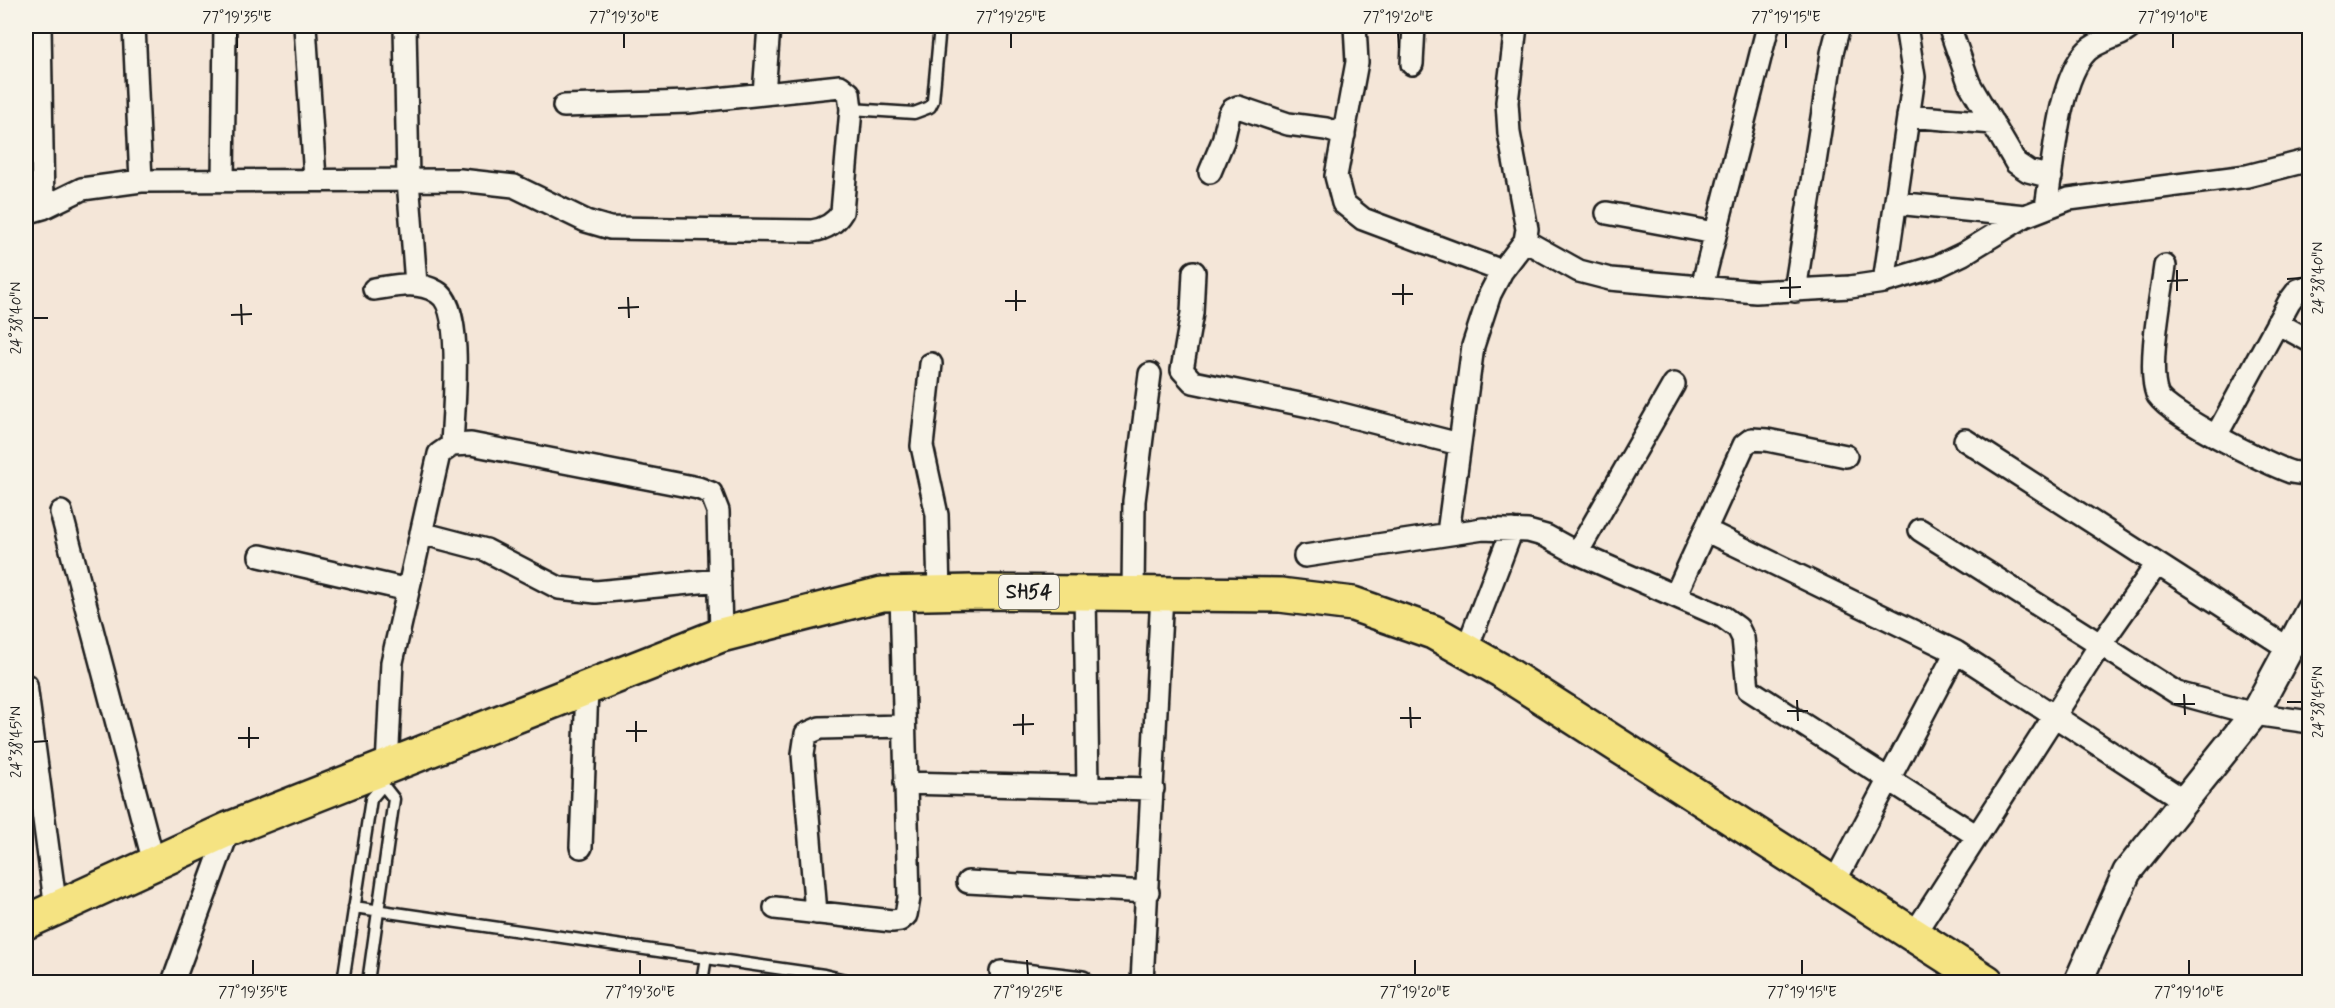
<svg xmlns="http://www.w3.org/2000/svg" width="2335" height="1008" font-family="Mynerve,sans-serif">
<rect width="100%" height="100%" fill="#f4e6d8"/>
<filter id="ink" filterUnits="userSpaceOnUse"><feTurbulence type="fractalNoise" baseFrequency=".0167" numOctaves="2"/><feDisplacementMap in="SourceGraphic" scale="12" xChannelSelector="R" yChannelSelector="G"/><feConvolveMatrix kernelMatrix="1 2 1 2 8 2 1 2 1" color-interpolation-filters="sRGB"/></filter>
<g filter="url(#ink)">
<g fill="none" stroke-linecap="round" stroke-linejoin="round">
<g stroke="#1c1c1c" stroke-width="15">
<path id="service" d="M 851,109 L 914,113 L 930,107 L 933,101 L 940,26
M 354,907 L 824,975 L 854,982
M 343,982 L 371,799 L 383,785 L 386,773
M 368,982 L 394,799 L 383,785
M 702,982 L 706,957"/>
</g>
<g stroke="#1c1c1c" stroke-width="26">
<path id="minor" d="M 40,26 L 43,208
M 134,26 L 141,181
M 305,26 L 315,179
M 405,26 L 408,180 L 416,284
M 1355,26 L 1357,62 L 1336,176 L 1343,203 L 1363,219 L 1502,271
M 1949,26 L 1969,83 L 2016,163 L 2028,171 L 2051,177
M 1412,64 L 1414,26
M 764,94 L 769,26
M 1908,116 L 1993,123
M 1210,172 L 1223,141 L 1229,115 L 1232,110 L 1238,107 L 1288,124 L 1326,129 L 1344,135
M 223,180 L 225,26
M 1896,203 L 2025,216
M 2046,207 C 2053,166 2058,79 2087,51 C 2099,39 2121,38 2132,26
M 26,213 L 43,208 L 82,189 L 141,181 L 460,180 L 514,186 L 586,221 L 610,228 L 812,231 C 825,229 835,224 842,212 L 851,109 L 849,93 L 840,86 L 688,102 L 564,106
M 1607,213 L 1715,233
M 1525,241 L 1579,271 L 1610,279 L 1756,292 L 1850,287 L 1884,282 L 1938,266 L 1963,254 L 2025,216 L 2069,199 L 2247,176 L 2310,160
M 2165,266 C 2161,296 2147,368 2157,394 C 2164,413 2269,465 2291,472 C 2297,473 2304,474 2310,474
M 1194,272 L 1192,313 L 1182,370 L 1193,382 L 1314,407 L 1459,444
M 1884,282 L 1914,77 L 1906,26
M 1702,287 L 1768,26
M 374,289 C 395,286 417,280 437,292 C 465,307 453,415 452,445
M 1795,291 L 1832,53 L 1839,26
M 2277,323 L 2310,341
M 931,364 L 922,446 L 937,515 L 939,593
M 2216,436 L 2289,302 L 2298,290 L 2310,286
M 1965,440 L 2288,648
M 61,512 L 154,863
M 1705,530 L 1956,652 L 2185,801
M 1920,530 L 2177,693 L 2254,714 L 2310,722
M 421,533 L 486,550 L 559,588 L 596,592 L 720,580
M 1448,533 L 1473,346 L 1490,294 L 1502,271 L 1525,241 L 1527,229 L 1509,133 L 1507,102 L 1516,26
M 1577,553 L 1674,384
M 260,556 L 408,590
M 1305,556 L 1483,529 L 1528,531 L 1546,536 L 1577,553 L 1723,617 L 1738,628 L 1743,638 L 1748,689 L 1977,836
M 1085,593 L 1088,788
M 1133,593 L 1134,501 L 1150,374
M 1675,596 L 1744,445 L 1752,439 L 1767,440 L 1846,456
M 1466,651 L 1512,530
M 26,685 L 56,909
M 387,767 L 392,662 L 439,454 L 452,445 L 471,444 L 698,488 L 711,493 L 718,511 L 721,635
M 905,783 L 1153,789
M 581,847 L 587,688
M 968,882 L 1148,892
M 1834,883 L 1956,652
M 775,908 L 892,921 L 900,920 L 906,915 L 909,898 L 901,594
M 816,913 L 803,754 L 806,734 L 820,728 L 903,726
M 1914,934 L 2100,645 L 2157,564
M 1001,972 L 1082,982
M 173,982 L 229,829
M 1142,982 L 1162,594"/>
</g>
<g stroke="#1c1c1c" stroke-width="32">
<path id="tertiary" d="M 2078,982 L 2127,872 L 2254,714 L 2310,610"/>
</g>
<g stroke="#1c1c1c" stroke-width="38">
<path id="primary" d="M 26,922 L 229,829 L 721,635 L 882,594 L 973,592 L 1280,595 L 1353,604 L 1433,632 L 1502,671 L 1987,982"/>
</g>
<use href="#service" stroke="#f7f3e8" stroke-width="10"/>
<use href="#minor" stroke="#f7f3e8" stroke-width="21"/>
<use href="#tertiary" stroke="#f7f3e8" stroke-width="27"/>
<use href="#primary" stroke="#f5e382" stroke-width="33"/>
</g>
</g>
<path fill="none" stroke="#1c1c1c" stroke-width="2" d="M 237,33 L 237,48M 624,33 L 624,48M 1011,33 L 1011,48M 1398,33 L 1399,48M 1786,33 L 1786,48M 2173,33 L 2173,48M 2177,270 L 2177,291M 1790,277 L 1790,298M 2287,279 L 2302,278M 2167,281 L 2188,280M 1403,284 L 1403,305M 1780,288 L 1801,287M 1016,290 L 1016,311M 1392,294 L 1413,294M 628,297 L 629,318M 1005,301 L 1026,301M 241,304 L 242,325M 618,308 L 639,307M 231,315 L 252,314M 33,318 L 48,318M 2184,694 L 2185,715M 1797,700 L 1798,721M 2287,702 L 2302,702M 2174,704 L 2195,704M 1410,707 L 1411,728M 1787,711 L 1808,711M 1023,714 L 1023,735M 1400,718 L 1421,718M 636,721 L 636,742M 1013,725 L 1034,724M 249,727 L 249,748M 626,731 L 647,731M 238,738 L 259,738M 33,742 L 48,741M 253,960 L 253,975M 640,960 L 640,975M 1027,960 L 1028,975M 1415,960 L 1415,975M 1802,960 L 1802,975M 2189,960 L 2189,975"/>
<g text-anchor="middle" dominant-baseline="central" stroke-width="4.5" stroke-linejoin="round" paint-order="stroke">
<rect fill="#f7f3e8" stroke="#5e5c59" stroke-width="1.5" x="999" y="575" width="60" height="34" rx="4.5"/>
<g font-size="20" font-weight="bold" fill="#1c1c1c">
<text x="1029" y="592">SH54</text>
</g>
</g>
<rect width="2335" height="1008" fill="none" stroke="#f7f3e8" stroke-width="66"/>
<rect x="33" y="33" width="2269" height="942" fill="none" stroke="#1c1c1c" stroke-width="2"/>
<g font-size="15" text-anchor="middle" fill="#1c1c1c">
<text x="237" y="22">77°19'35"E</text>
<text x="624" y="22">77°19'30"E</text>
<text x="1011" y="22">77°19'25"E</text>
<text x="1398" y="22">77°19'20"E</text>
<text x="1786" y="22">77°19'15"E</text>
<text x="2173" y="22">77°19'10"E</text>
<text transform="translate(2318 278) rotate(-90)" y="5">24°38'40"N</text>
<text transform="translate(16 318) rotate(-90)" y="5">24°38'40"N</text>
<text transform="translate(2318 702) rotate(-90)" y="5">24°38'45"N</text>
<text transform="translate(16 742) rotate(-90)" y="5">24°38'45"N</text>
<text x="253" y="997">77°19'35"E</text>
<text x="640" y="997">77°19'30"E</text>
<text x="1028" y="997">77°19'25"E</text>
<text x="1415" y="997">77°19'20"E</text>
<text x="1802" y="997">77°19'15"E</text>
<text x="2189" y="997">77°19'10"E</text>
</g>
</svg>
